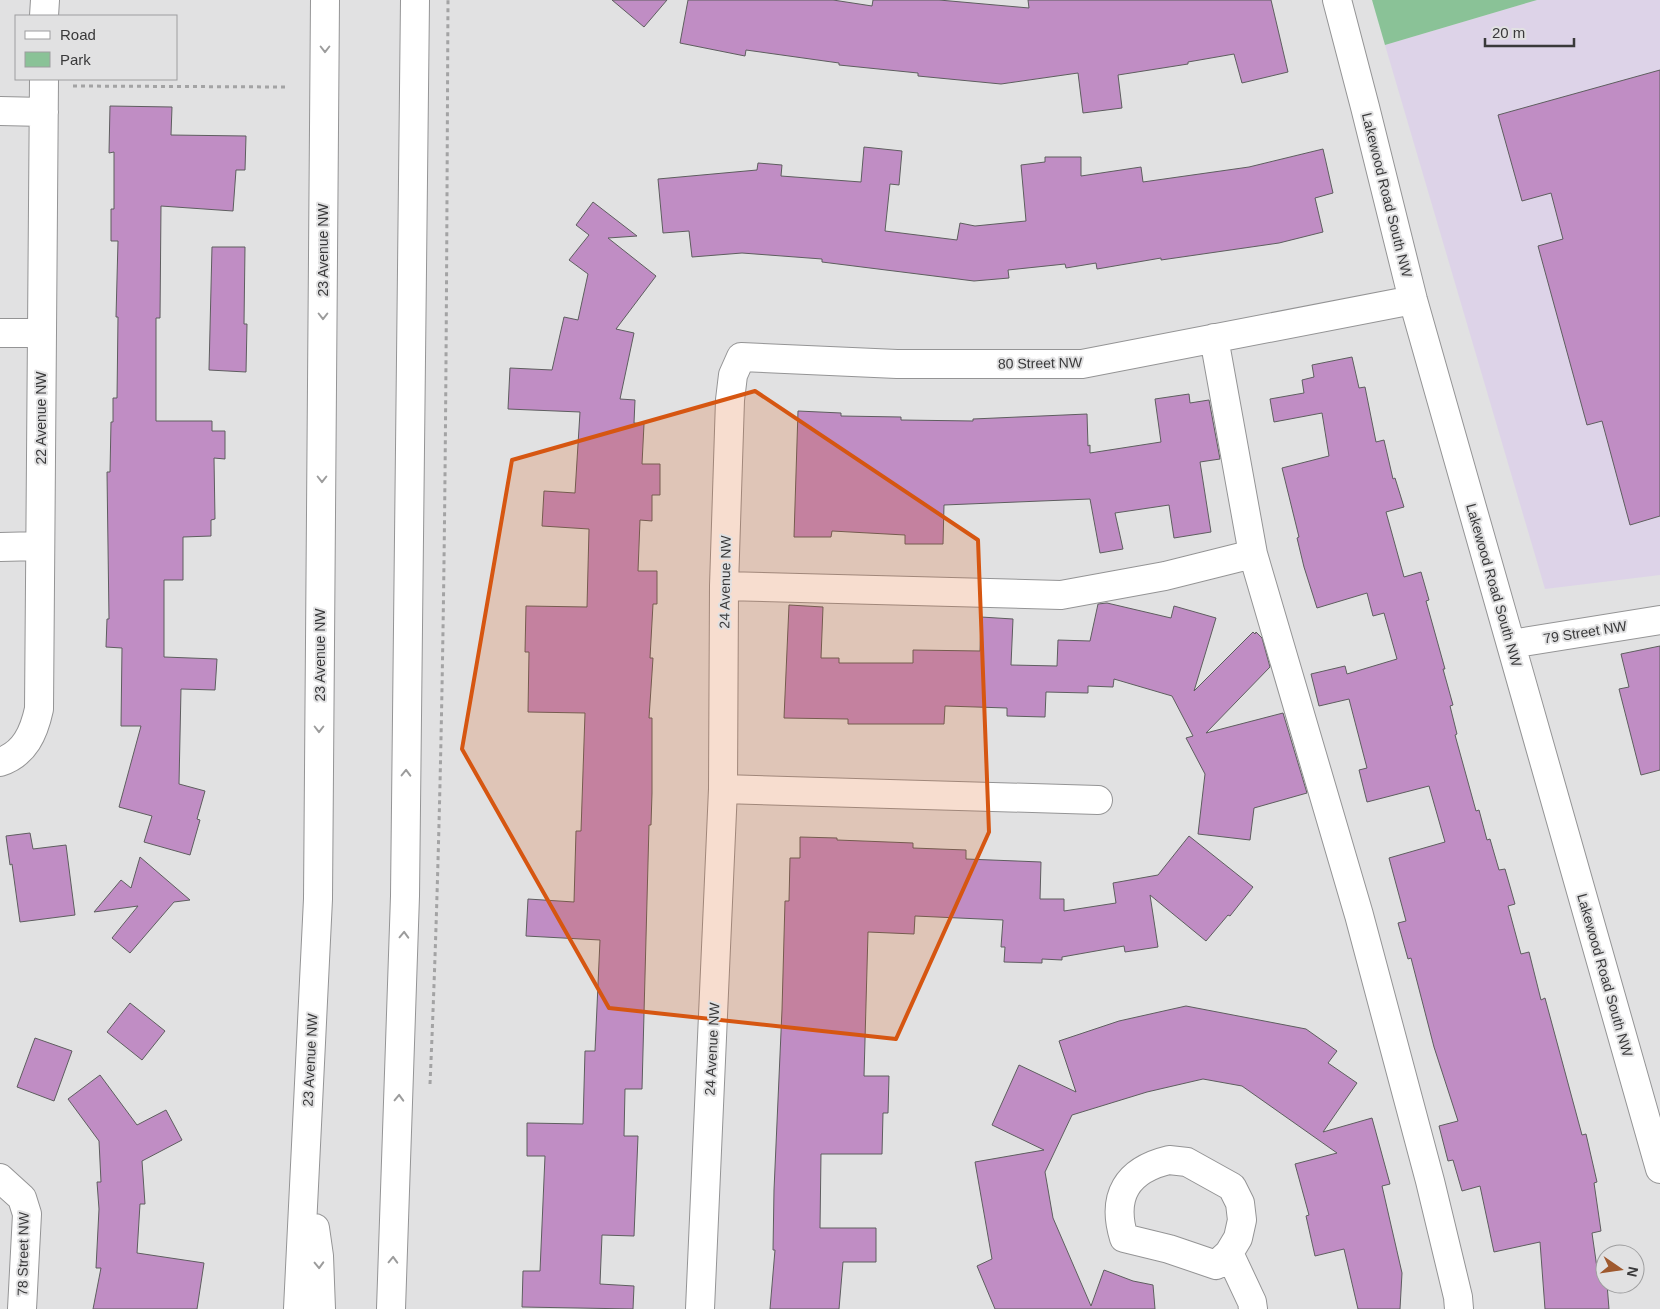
<svg xmlns="http://www.w3.org/2000/svg" width="1660" height="1309" font-family="Helvetica,sans-serif">
<rect width="100%" height="100%" fill="#e1e1e2"/>
<path fill="#ddd3e8" d="M 1537,0 L 1660,0 L 1660,575 L 1545,589 L 1385,45 Z"/>
<path fill="#8ac297" d="M 1372,0 L 1537,0 L 1385,45 Z"/>
<path fill="#c08dc4" stroke="#5e5e5f" d="M 612,0 L 667,0 L 644,27 Z
M 688,0 L 833,0 L 872,6 L 873,0 L 939,0 L 1029,8 L 1028,0 L 1271,0 L 1288,72 L 1242,83 L 1234,54 L 1188,62 L 1188,64 L 1118,75 L 1122,108 L 1083,113 L 1078,73 L 1001,84 L 918,76 L 918,73 L 839,65 L 839,63 L 746,50 L 745,56 L 680,43 Z
M 1660,70 L 1660,516 L 1630,525 L 1602,421 L 1587,425 L 1538,246 L 1563,239 L 1551,193 L 1522,201 L 1498,115 Z
M 110,106 L 172,107 L 171,135 L 246,136 L 245,170 L 236,170 L 233,211 L 161,206 L 160,318 L 156,318 L 156,421 L 212,421 L 212,431 L 225,431 L 225,459 L 214,458 L 215,519 L 211,520 L 211,536 L 183,537 L 183,580 L 164,580 L 164,657 L 217,659 L 215,690 L 181,689 L 179,784 L 205,791 L 197,819 L 200,820 L 190,855 L 144,842 L 152,816 L 119,807 L 141,726 L 121,726 L 122,648 L 106,647 L 107,619 L 109,619 L 107,472 L 110,472 L 111,422 L 113,422 L 113,398 L 117,398 L 118,317 L 116,317 L 118,241 L 111,241 L 111,209 L 114,209 L 114,152 L 109,153 Z
M 864,147 L 902,151 L 899,185 L 890,184 L 885,231 L 957,240 L 960,223 L 975,226 L 1026,221 L 1021,165 L 1045,162 L 1045,157 L 1081,157 L 1081,176 L 1141,167 L 1143,182 L 1249,167 L 1323,149 L 1333,193 L 1315,198 L 1323,232 L 1279,243 L 1161,260 L 1161,258 L 1097,269 L 1096,263 L 1066,268 L 1065,264 L 1008,270 L 1009,278 L 974,281 L 822,262 L 822,259 L 742,253 L 692,257 L 689,231 L 663,233 L 658,179 L 757,170 L 758,163 L 782,165 L 781,176 L 861,182 Z
M 593,202 L 637,236 L 608,238 L 656,276 L 616,329 L 634,333 L 620,399 L 635,400 L 634,423 L 644,424 L 642,464 L 660,464 L 660,495 L 652,495 L 652,521 L 640,520 L 638,571 L 657,571 L 657,604 L 653,604 L 650,658 L 653,658 L 649,718 L 652,718 L 652,793 L 651,825 L 649,825 L 642,1089 L 625,1089 L 624,1136 L 638,1136 L 634,1236 L 602,1235 L 600,1284 L 634,1286 L 633,1309 L 522,1307 L 523,1271 L 540,1271 L 545,1156 L 527,1156 L 527,1123 L 583,1124 L 585,1051 L 595,1051 L 600,940 L 526,936 L 528,899 L 574,902 L 576,831 L 581,831 L 585,713 L 528,712 L 529,652 L 525,652 L 526,606 L 587,607 L 589,529 L 542,526 L 544,491 L 575,493 L 580,412 L 508,409 L 510,368 L 552,370 L 564,317 L 578,320 L 588,274 L 569,260 L 589,235 L 576,225 Z
M 212,247 L 245,247 L 244,324 L 247,324 L 246,372 L 209,370 Z
M 1352,357 L 1359,388 L 1365,387 L 1376,442 L 1384,440 L 1393,479 L 1395,478 L 1404,507 L 1386,512 L 1404,577 L 1421,572 L 1429,600 L 1426,601 L 1445,669 L 1443,669 L 1453,705 L 1450,706 L 1457,734 L 1455,735 L 1476,811 L 1479,810 L 1487,840 L 1490,839 L 1499,870 L 1505,869 L 1515,904 L 1508,906 L 1521,954 L 1529,952 L 1541,1000 L 1545,998 L 1582,1135 L 1586,1134 L 1597,1182 L 1594,1183 L 1601,1231 L 1592,1233 L 1598,1275 L 1605,1274 L 1605,1284 L 1607,1284 L 1609,1309 L 1545,1309 L 1540,1242 L 1494,1252 L 1480,1186 L 1462,1191 L 1453,1160 L 1448,1161 L 1439,1126 L 1458,1121 L 1434,1047 L 1411,958 L 1408,959 L 1398,923 L 1406,921 L 1389,858 L 1445,842 L 1429,786 L 1367,802 L 1359,770 L 1367,768 L 1349,699 L 1319,706 L 1311,674 L 1345,666 L 1347,674 L 1397,659 L 1384,613 L 1373,616 L 1367,593 L 1317,608 L 1304,567 L 1297,538 L 1299,537 L 1282,468 L 1329,456 L 1322,413 L 1274,422 L 1270,399 L 1304,393 L 1302,380 L 1314,377 L 1312,365 Z
M 1189,394 L 1190,403 L 1209,400 L 1220,459 L 1200,462 L 1211,532 L 1174,538 L 1169,505 L 1115,513 L 1123,549 L 1100,553 L 1090,499 L 944,505 L 943,544 L 905,544 L 905,535 L 832,531 L 831,537 L 794,537 L 798,411 L 841,413 L 841,416 L 901,417 L 901,420 L 973,421 L 973,419 L 1087,414 L 1088,446 L 1090,445 L 1090,453 L 1161,442 L 1155,399 Z
M 1107,603 L 1171,618 L 1174,606 L 1216,618 L 1194,691 L 1253,632 L 1255,634 L 1256,632 L 1262,638 L 1270,667 L 1206,733 L 1283,713 L 1307,793 L 1254,808 L 1250,840 L 1198,834 L 1205,774 L 1186,738 L 1193,736 L 1172,696 L 1114,679 L 1113,687 L 1088,686 L 1088,693 L 1046,692 L 1045,717 L 1007,716 L 1007,708 L 945,706 L 944,724 L 848,724 L 848,719 L 784,718 L 789,605 L 823,607 L 821,658 L 839,658 L 839,663 L 913,663 L 913,650 L 980,651 L 981,617 L 1013,619 L 1011,665 L 1057,666 L 1058,640 L 1090,641 L 1098,604 Z
M 1660,646 L 1660,770 L 1641,775 L 1619,689 L 1629,687 L 1621,654 Z
M 30,833 L 33,849 L 66,845 L 75,915 L 20,922 L 12,864 L 10,865 L 6,836 Z
M 1189,836 L 1253,887 L 1230,916 L 1228,915 L 1206,941 L 1150,895 L 1158,947 L 1125,952 L 1124,946 L 1062,957 L 1062,960 L 1042,959 L 1042,963 L 1004,962 L 1005,947 L 1001,947 L 1003,920 L 915,916 L 914,934 L 868,932 L 864,1076 L 889,1076 L 888,1113 L 883,1113 L 882,1154 L 821,1154 L 820,1228 L 876,1228 L 876,1262 L 843,1262 L 839,1309 L 770,1309 L 775,1250 L 773,1250 L 774,1190 L 782,1010 L 785,901 L 789,901 L 790,858 L 800,858 L 800,837 L 837,838 L 837,840 L 913,843 L 913,848 L 966,850 L 966,859 L 1041,862 L 1040,899 L 1064,899 L 1064,911 L 1116,903 L 1113,883 L 1158,875 Z
M 140,857 L 190,900 L 174,902 L 130,953 L 112,938 L 138,906 L 94,912 L 121,880 L 131,888 Z
M 130,1003 L 165,1031 L 142,1060 L 107,1032 Z
M 1186,1006 L 1306,1029 L 1337,1051 L 1328,1063 L 1357,1083 L 1323,1132 L 1372,1118 L 1390,1184 L 1382,1186 L 1402,1273 L 1400,1309 L 1358,1309 L 1344,1249 L 1315,1256 L 1306,1216 L 1309,1215 L 1295,1164 L 1337,1153 L 1242,1086 L 1203,1079 L 1147,1092 L 1072,1115 L 1045,1172 L 1053,1218 L 1091,1306 L 1104,1270 L 1133,1281 L 1153,1285 L 1155,1309 L 995,1309 L 977,1266 L 992,1259 L 975,1162 L 1044,1150 L 992,1125 L 1019,1065 L 1076,1092 L 1059,1041 L 1119,1021 Z
M 35,1038 L 72,1051 L 54,1101 L 17,1087 Z
M 100,1075 L 137,1125 L 166,1110 L 182,1140 L 142,1161 L 145,1204 L 140,1204 L 137,1253 L 204,1263 L 197,1309 L 93,1309 L 101,1268 L 96,1268 L 99,1209 L 97,1182 L 101,1182 L 99,1141 L 68,1099 Z"/>
<g fill="none" stroke-linecap="round" stroke-linejoin="round">
<g stroke="#949495" stroke-width="30">
<path id="minor" d="M 1337,0 L 1365,107 L 1413,300 L 1660,1169
M 44,16 L 45,0
M 0,111 L 44,112
M 0,333 L 42,333
M 1214,338 L 1253,554 L 1359,915 L 1430,1181 L 1458,1297 L 1459,1309
M 0,547 L 40,546
M 724,586 L 1061,595 L 1165,576 L 1253,554
M 1511,644 L 1660,620
M 0,762 C 25,754 34,732 39,709 L 44,79
M 723,789 L 1098,800
M 1169,1160 L 1187,1162 L 1232,1187 L 1240,1203 L 1242,1220 L 1238,1238 L 1229,1253 L 1216,1265 L 1169,1249 L 1124,1238 C 1111,1196 1127,1170 1169,1160 Z
M 0,1178 L 22,1198 L 27,1214 L 22,1309
M 1229,1253 L 1252,1302 L 1253,1309
M 700,1309 L 723,789 L 724,586 L 730,400 L 733,375 L 741,357 L 897,364 L 1082,364 L 1413,300"/>
</g>
<g stroke="#949495" stroke-width="30">
<path id="major" d="M 315,1228 L 319,1256 L 321,1309
M 298,1309 L 318,899 L 325,0
M 391,1309 L 405,896 L 415,0"/>
</g>
<path stroke="#a3a3a4" stroke-width="3" stroke-dasharray="4 4" stroke-linecap="butt" d="M 73,86 L 285,87
M 430,1084 C 446,723 446,361 448,0"/>
<use href="#minor" stroke="#fff" stroke-width="28"/>
<use href="#major" stroke="#fff" stroke-width="28"/>
</g>
<defs><path id="oneway-chevron" d="M-2-3.5L2.5 0L-2 3.5" fill="none" stroke-width="1.6" stroke-linecap="round" stroke-linejoin="round" transform="scale(1.25)"/></defs>
<g stroke="#9c9c9c">
<use href="#oneway-chevron" transform="translate(325 49) rotate(90)"/>
<use href="#oneway-chevron" transform="translate(323 316) rotate(90)"/>
<use href="#oneway-chevron" transform="translate(322 479) rotate(90)"/>
<use href="#oneway-chevron" transform="translate(319 729) rotate(90)"/>
<use href="#oneway-chevron" transform="translate(406 773) rotate(-89)"/>
<use href="#oneway-chevron" transform="translate(404 935) rotate(-88)"/>
<use href="#oneway-chevron" transform="translate(399 1098) rotate(-88)"/>
<use href="#oneway-chevron" transform="translate(393 1260) rotate(-88)"/>
<use href="#oneway-chevron" transform="translate(319 1265) rotate(88)"/>
</g>
<path fill="#d65611" fill-opacity="0.2" stroke="#d65611" stroke-width="4" stroke-linejoin="round" d="M 755,391 L 978,540 L 989,832 L 896,1039 L 609,1008 L 462,749 L 512,460 Z"/>
<g text-anchor="middle" dominant-baseline="central" stroke-width="4" stroke-linejoin="round" paint-order="stroke">
<g font-size="14" fill="#39393a" stroke="#e1e1e2">
<text transform="translate(1387 195) rotate(76)">Lakewood Road South NW</text>
<text transform="translate(323 250) rotate(-90)">23 Avenue NW</text>
<text transform="translate(1040 363) rotate(-1)">80 Street NW</text>
<text transform="translate(41 418) rotate(-90)">22 Avenue NW</text>
<text transform="translate(725 582) rotate(-89)">24 Avenue NW</text>
<text transform="translate(1494 585) rotate(74)">Lakewood Road South NW</text>
<text transform="translate(1585 632) rotate(-9)">79 Street NW</text>
<text transform="translate(320 655) rotate(-90)">23 Avenue NW</text>
<text transform="translate(1605 975) rotate(74)">Lakewood Road South NW</text>
<text transform="translate(712 1049) rotate(-87)">24 Avenue NW</text>
<text transform="translate(310 1060) rotate(-87)">23 Avenue NW</text>
<text transform="translate(23 1254) rotate(-89)">78 Street NW</text>
</g>
</g>
<rect x="15" y="15" width="162" height="65" fill="#e1e1e2" stroke="#9e9e9f"/>
<rect x="25" y="31" width="25" height="8" fill="#ffffff" stroke="#9e9e9f"/>
<text x="60" y="40" font-size="15" fill="#39393a">Road</text>
<rect x="25" y="52" width="25" height="15" fill="#8ac297" stroke="#9e9e9f"/>
<text x="60" y="65" font-size="15" fill="#39393a">Park</text>
<g transform="translate(1620 1269) rotate(103)"><circle r="24" fill="#e1e1e2" stroke="#9e9e9f"/>
<path d="M0-4L9 19L0 12L-9 19Z" fill="#9f592e"/>
<text y="-8" font-size="14" font-weight="bold" text-anchor="middle" fill="#39393a">N</text>
</g>
<path d="M1485 38v8h89v-8" fill="none" stroke="#39393a" stroke-width="2.5"/>
<text x="1492" y="38" font-size="15" fill="#39393a" stroke="#e1e1e2" stroke-width="4" paint-order="stroke">20 m</text>
</svg>
